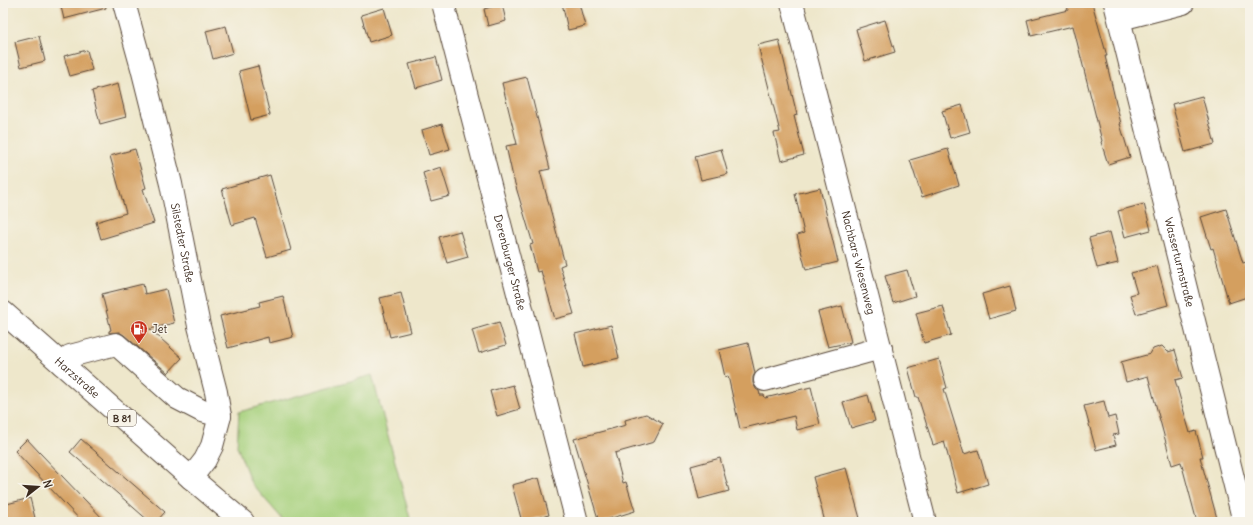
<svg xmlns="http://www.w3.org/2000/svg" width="1253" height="525" font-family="Delius,sans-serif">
<rect width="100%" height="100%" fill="#f7f3e8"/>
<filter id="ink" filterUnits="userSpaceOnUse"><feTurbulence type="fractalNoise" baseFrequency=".025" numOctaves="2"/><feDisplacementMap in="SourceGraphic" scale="8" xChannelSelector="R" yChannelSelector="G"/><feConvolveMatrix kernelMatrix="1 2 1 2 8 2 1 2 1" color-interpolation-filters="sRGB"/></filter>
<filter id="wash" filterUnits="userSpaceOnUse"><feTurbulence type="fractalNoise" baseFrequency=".012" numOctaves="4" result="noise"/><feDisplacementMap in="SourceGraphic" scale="16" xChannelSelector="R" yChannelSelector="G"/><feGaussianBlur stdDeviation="0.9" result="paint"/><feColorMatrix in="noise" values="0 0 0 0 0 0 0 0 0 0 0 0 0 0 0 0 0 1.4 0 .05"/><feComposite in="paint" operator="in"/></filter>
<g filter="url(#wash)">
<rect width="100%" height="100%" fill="#eee7cb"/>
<path fill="#a7d17e" stroke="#717e4e" d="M 372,375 L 411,522 L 285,522 L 251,483 L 237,446 L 239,412 Z"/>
<g id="blocks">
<path fill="#d49f5f" d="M 60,3 L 105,3 L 106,8 L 64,19 Z
M 562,3 L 579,3 L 585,26 L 568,30 Z
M 1067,3 L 1092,3 L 1107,56 L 1105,56 L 1121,124 L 1120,124 L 1130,157 L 1108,164 L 1101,142 L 1102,141 L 1073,26 L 1031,36 L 1027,20 L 1068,10 Z
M 502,4 L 506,21 L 488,26 L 484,9 Z
M 384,8 L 392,35 L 369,42 L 361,15 Z
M 885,20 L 895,52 L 865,61 L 856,29 Z
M 226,26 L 233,53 L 213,59 L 206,31 Z
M 39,36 L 45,61 L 21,67 L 15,42 Z
M 779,40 L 797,115 L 794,116 L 804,155 L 781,161 L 774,133 L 780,132 L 758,45 Z
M 87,50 L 92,70 L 70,76 L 64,56 Z
M 436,57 L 442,80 L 416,88 L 409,64 Z
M 258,66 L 270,115 L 251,120 L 239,71 Z
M 527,77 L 550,169 L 540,171 L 565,264 L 560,266 L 574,314 L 555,319 L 541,271 L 537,272 L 530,245 L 533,244 L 513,177 L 506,146 L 517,144 L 502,83 Z
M 118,84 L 126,117 L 100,124 L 92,91 Z
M 1202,96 L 1215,144 L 1185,152 L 1172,104 Z
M 962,105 L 970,132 L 950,138 L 942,111 Z
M 442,124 L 450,149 L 429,155 L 422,130 Z
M 135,149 L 146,188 L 143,189 L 154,223 L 101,239 L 96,222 L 126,213 L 110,156 Z
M 721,149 L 728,174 L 701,180 L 695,156 Z
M 948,149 L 959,185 L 922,197 L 910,160 Z
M 441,167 L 450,196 L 431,201 L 423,173 Z
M 270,175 L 291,250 L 267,257 L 255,218 L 232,225 L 222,189 Z
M 820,188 L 838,262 L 806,270 L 797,235 L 804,233 L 795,194 Z
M 1144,204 L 1151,230 L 1125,237 L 1118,211 Z
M 1226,209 L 1243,263 L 1250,261 L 1250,296 L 1229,303 L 1213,248 L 1211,249 L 1201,217 Z
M 460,231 L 468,257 L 447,263 L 439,237 Z
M 1110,232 L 1118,263 L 1097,268 L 1089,238 Z
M 1157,266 L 1168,305 L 1136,314 L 1130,295 L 1137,293 L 1131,273 Z
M 907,270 L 915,296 L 893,303 L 885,276 Z
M 143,284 L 145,294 L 166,289 L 174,323 L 150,329 L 182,358 L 168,373 L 124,335 L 119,332 L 109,333 L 109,331 L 111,330 L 102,294 Z
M 1010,286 L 1016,311 L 989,319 L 982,294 Z
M 401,293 L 411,332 L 390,337 L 380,298 Z
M 283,296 L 293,337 L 269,343 L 268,337 L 228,348 L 220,316 L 260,306 L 259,302 Z
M 842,306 L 851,342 L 828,347 L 818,312 Z
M 943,306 L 951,335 L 924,343 L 916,313 Z
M 499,322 L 506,345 L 479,353 L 472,330 Z
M 611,325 L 619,358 L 583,367 L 575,334 Z
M 748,343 L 755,373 L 753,377 L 753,383 L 756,389 L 759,391 L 760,395 L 764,395 L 765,398 L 811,387 L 820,424 L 797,430 L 794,416 L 740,429 L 728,376 L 725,377 L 719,350 Z
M 1162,346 L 1168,352 L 1175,350 L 1183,378 L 1175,380 L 1190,433 L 1196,431 L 1203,457 L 1200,457 L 1218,522 L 1197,522 L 1181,462 L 1172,465 L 1148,376 L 1126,382 L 1121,362 L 1150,354 L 1153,349 Z
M 939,359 L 947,388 L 944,389 L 964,454 L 978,450 L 988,484 L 958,493 L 944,441 L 933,445 L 918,397 L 916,397 L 908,368 Z
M 513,385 L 520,409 L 497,416 L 490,391 Z
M 868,395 L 875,421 L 851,428 L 843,402 Z
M 1104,401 L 1108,418 L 1115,416 L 1119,434 L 1113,435 L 1116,445 L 1096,450 L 1084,406 Z
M 646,414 L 663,424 L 654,442 L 615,453 L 623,483 L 626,482 L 635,511 L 599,522 L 574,439 L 626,425 L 625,420 Z
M 27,439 L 40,453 L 106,522 L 82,522 L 15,451 Z
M 81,439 L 165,512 L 156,522 L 150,522 L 70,452 Z
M 720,458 L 729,491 L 699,499 L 691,466 Z
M 846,468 L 861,522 L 825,522 L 813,477 Z
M 539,478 L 549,515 L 522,522 L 512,485 Z
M 30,498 L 36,522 L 3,522 L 3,505 Z"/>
</g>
</g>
<g filter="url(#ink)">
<use href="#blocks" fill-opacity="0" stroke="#564638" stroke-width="1"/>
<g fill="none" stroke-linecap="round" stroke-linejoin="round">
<g stroke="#564638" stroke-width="24">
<g id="minor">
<path id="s1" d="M 124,3 L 142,68 L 171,184 L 199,326 L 216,392 L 220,416 L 212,446 L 205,460 L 191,478"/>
<path id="s2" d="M 443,3 L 577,522"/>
<path id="s3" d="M 792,3 L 925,522"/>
<path id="s4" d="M 1115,3 L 1244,522"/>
<path d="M 1120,19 L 1183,3"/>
<path d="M 62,364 L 70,356 L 116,344 L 177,398 L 202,411 L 220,416"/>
<path d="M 765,380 L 881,348"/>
</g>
</g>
<g stroke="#564638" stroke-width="24">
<g id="major">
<path id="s5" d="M 3,312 L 191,478 L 243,522"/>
</g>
</g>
<use href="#minor" stroke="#fff" stroke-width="22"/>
<use href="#major" stroke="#fff" stroke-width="22"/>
</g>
</g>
<defs>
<g id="fuel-pin" transform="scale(0.9)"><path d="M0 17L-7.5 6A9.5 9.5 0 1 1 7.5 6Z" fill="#c8321e" stroke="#f7f3e8"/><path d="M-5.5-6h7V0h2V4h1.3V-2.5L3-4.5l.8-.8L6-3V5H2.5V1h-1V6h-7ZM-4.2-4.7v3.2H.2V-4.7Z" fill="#fff"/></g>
</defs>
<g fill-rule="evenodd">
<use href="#fuel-pin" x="139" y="329"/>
</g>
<g text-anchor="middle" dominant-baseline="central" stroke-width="3" stroke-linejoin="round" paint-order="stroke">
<rect fill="#f7f3e8" stroke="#73665b" stroke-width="1" x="108" y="410" width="28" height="16" rx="3"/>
<g font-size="10" font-weight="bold" fill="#3b2a1e">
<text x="122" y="418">B 81</text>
</g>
<g font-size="11" fill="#3b2a1e" stroke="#f7f3e8">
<text stroke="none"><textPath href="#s1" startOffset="247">Silstedter Straße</textPath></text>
<text stroke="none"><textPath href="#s2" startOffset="268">Derenburger Straße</textPath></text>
<text stroke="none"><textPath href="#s3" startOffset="268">Nachbars Wiesenweg</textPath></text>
<text stroke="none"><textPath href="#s4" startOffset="267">Wasserturmstraße</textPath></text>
<text stroke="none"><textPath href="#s5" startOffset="99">Harzstraße</textPath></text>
</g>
<g font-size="11" fill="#3b2a1e" stroke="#f7f3e8" text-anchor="start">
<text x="152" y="329">Jet</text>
</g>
</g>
<rect width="1253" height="525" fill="none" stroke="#f7f3e8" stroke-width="16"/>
<g transform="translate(38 487) rotate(73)" stroke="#f7f3e8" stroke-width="3" paint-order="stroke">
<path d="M0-3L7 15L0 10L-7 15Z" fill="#3b2a1e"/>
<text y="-6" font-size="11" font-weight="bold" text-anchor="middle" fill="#3b2a1e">N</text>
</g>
</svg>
